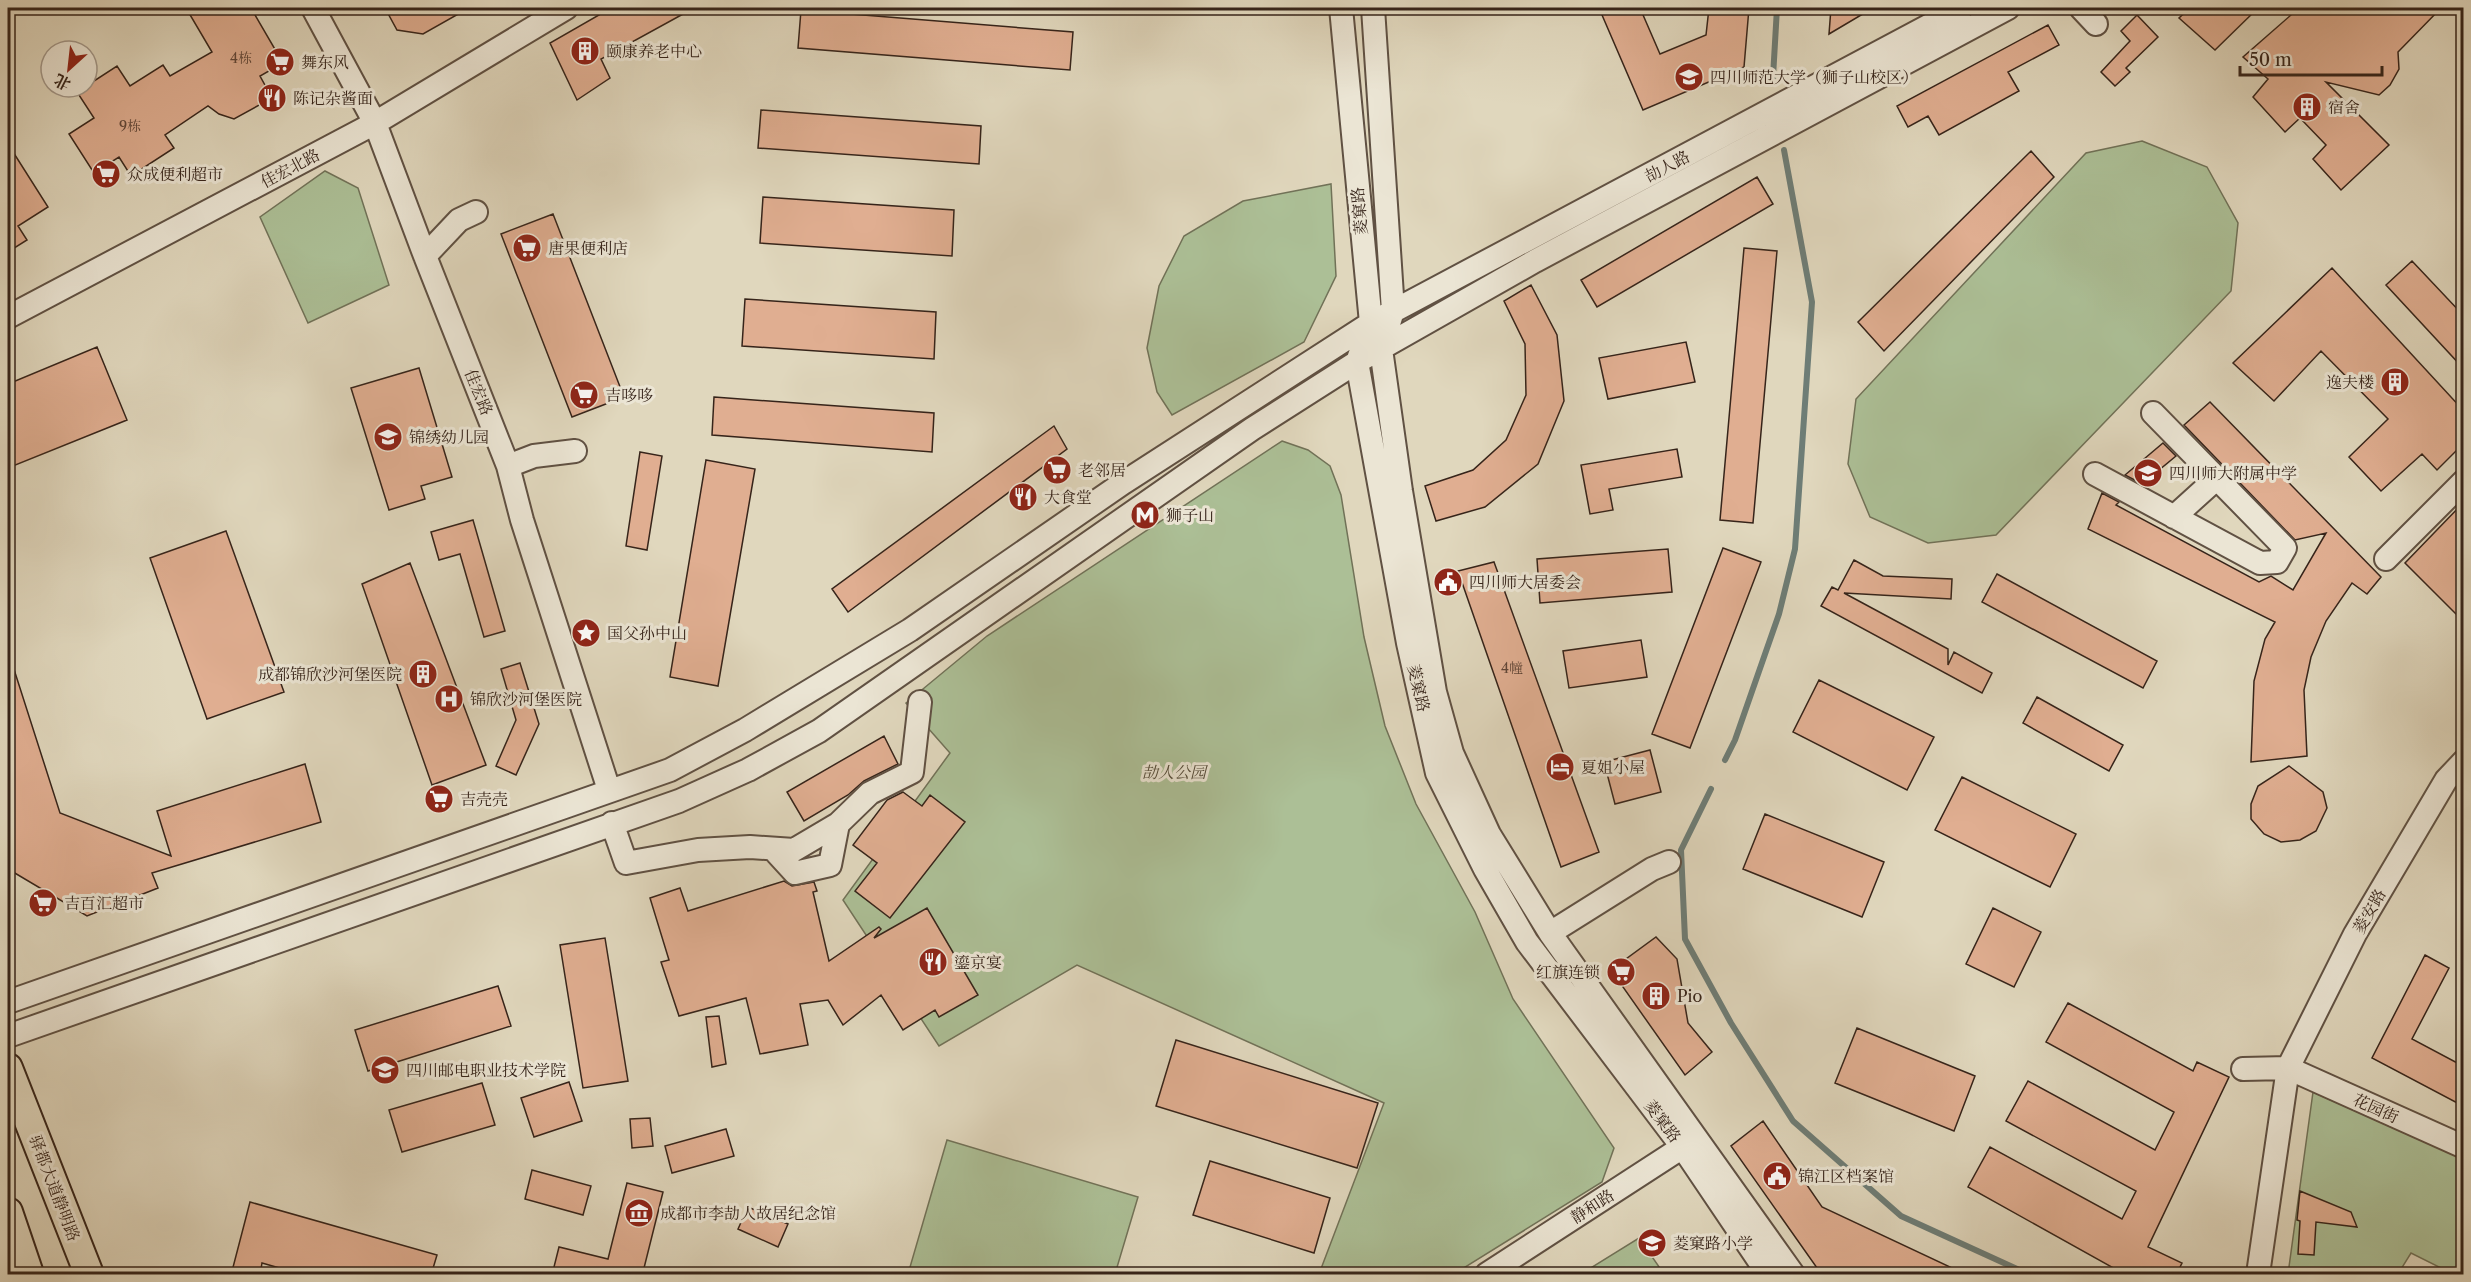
<svg xmlns="http://www.w3.org/2000/svg" width="2471" height="1282" font-family="'Libre Caslon Text','Noto Serif SC',serif">
<rect width="100%" height="100%" fill="#e0d7bd"/>
<filter id="stains"><feTurbulence type="fractalNoise" baseFrequency=".00333" numOctaves="4"/><feColorMatrix values="0 0 0 0 .2 0 0 0 0 .09 0 0 0 0 .02 0 0 0 .5 -.17"/></filter>
<radialGradient id="worn" r=".72"><stop offset=".6" stop-color="#630" stop-opacity="0"/><stop offset="1" stop-color="#630" stop-opacity=".3"/></radialGradient>
<path fill="#acbf96" stroke="#717258" stroke-width="1.5" d="M 2142,141 L 2207,167 L 2238,223 L 2231,291 L 1996,535 L 1928,543 L 1870,517 L 1848,464 L 1856,399 L 2086,153 Z
M 325,171 L 358,188 L 389,285 L 308,323 L 260,217 Z
M 1331,184 L 1336,276 L 1304,342 L 1172,415 L 1157,392 L 1147,348 L 1159,286 L 1184,236 L 1243,201 Z
M 1282,441 L 1308,450 L 1330,466 L 1341,495 L 1364,637 L 1385,726 L 1416,804 L 1475,912 L 1513,999 L 1614,1148 L 1602,1182 L 1454,1274 L 1319,1274 L 1384,1103 L 1077,965 L 939,1046 L 843,900 L 950,753 L 906,703 L 987,636 Z
M 2313,1092 L 2463,1159 L 2463,1274 L 2453,1274 L 2411,1253 L 2398,1274 L 2288,1274 Z
M 947,1140 L 1138,1197 L 1115,1274 L 908,1274 Z
M 1639,1238 L 1664,1274 L 1581,1274 Z"/>
<g fill="none" stroke-linecap="round" stroke-linejoin="round">
<path stroke="#6e7d76" stroke-width="6" d="M 1773,77 L 1777,8
M 1725,760 L 1735,740 L 1779,614 L 1795,549 L 1812,302 L 1784,150
M 1711,789 L 1681,850 L 1685,939 L 1731,1023 L 1793,1121 L 1901,1216 L 2028,1274"/>
</g>
<path fill="#e0ae91" stroke="#36241a" stroke-width="1.5" d="M 186,8 L 251,8 L 283,63 L 260,76 L 272,98 L 234,119 L 219,114 L 208,106 L 165,135 L 174,148 L 131,176 L 119,157 L 94,173 L 69,134 L 94,118 L 77,92 L 117,66 L 130,86 L 163,65 L 170,76 L 212,52 Z
M 385,8 L 469,8 L 423,34 L 397,30 Z
M 611,8 L 694,8 L 601,59 L 610,78 L 577,100 L 550,43 Z
M 1599,8 L 1640,8 L 1660,54 L 1706,35 L 1709,8 L 1749,8 L 1744,67 L 1643,110 Z
M 1831,8 L 1873,8 L 1829,34 Z
M 2190,8 L 2258,8 L 2215,50 L 2179,18 Z
M 2299,8 L 2441,8 L 2398,52 L 2399,69 L 2390,85 L 2379,95 L 2326,82 L 2389,145 L 2341,190 L 2313,159 L 2326,145 L 2300,118 L 2285,132 L 2253,97 L 2268,79 L 2243,57 Z
M 801,10 L 1073,32 L 1070,70 L 798,48 Z
M 2137,15 L 2158,37 L 2126,68 L 2130,72 L 2115,86 L 2101,72 L 2130,41 L 2121,31 Z
M 2048,25 L 2059,45 L 2008,72 L 2019,91 L 1939,135 L 1928,116 L 1908,127 L 1897,106 Z
M 761,110 L 981,126 L 979,164 L 758,148 Z
M 8,144 L 48,207 L 18,226 L 27,240 L 8,252 Z
M 2031,151 L 2054,177 L 1884,351 L 1858,322 Z
M 1757,177 L 1773,204 L 1597,307 L 1581,280 Z
M 763,197 L 954,210 L 952,256 L 760,243 Z
M 553,214 L 624,397 L 572,417 L 501,234 Z
M 1744,248 L 1777,251 L 1753,523 L 1720,520 Z
M 2412,261 L 2463,315 L 2463,368 L 2386,285 Z
M 2332,268 L 2463,410 L 2463,444 L 2437,470 L 2422,454 L 2381,491 L 2349,457 L 2388,419 L 2321,351 L 2274,401 L 2233,363 Z
M 1531,285 L 1557,335 L 1564,401 L 1538,464 L 1485,507 L 1436,521 L 1425,486 L 1473,470 L 1506,440 L 1526,395 L 1525,344 L 1504,301 Z
M 745,299 L 936,312 L 934,359 L 742,346 Z
M 1686,342 L 1695,382 L 1608,399 L 1599,358 Z
M 97,347 L 127,420 L 8,468 L 8,384 Z
M 419,368 L 452,477 L 421,486 L 425,499 L 389,510 L 351,388 Z
M 714,397 L 934,413 L 932,452 L 712,435 Z
M 2210,402 L 2381,577 L 2367,594 L 2352,583 L 2326,621 L 2311,657 L 2304,690 L 2307,756 L 2251,762 L 2254,681 L 2265,639 L 2275,622 L 2088,529 L 2102,493 L 2119,502 L 2116,505 L 2259,582 L 2271,576 L 2293,590 L 2326,533 L 2295,540 L 2184,425 Z
M 1054,426 L 1067,449 L 848,612 L 832,589 Z
M 2163,443 L 2176,456 L 2142,484 L 2125,475 Z
M 1677,449 L 1682,477 L 1609,489 L 1613,510 L 1590,514 L 1581,465 Z
M 640,452 L 662,456 L 647,550 L 626,546 Z
M 706,460 L 755,469 L 718,686 L 670,677 Z
M 2463,503 L 2463,621 L 2405,563 Z
M 473,520 L 505,631 L 484,637 L 460,554 L 439,560 L 431,532 Z
M 226,531 L 284,692 L 207,719 L 150,558 Z
M 1723,548 L 1761,562 L 1690,748 L 1652,734 Z
M 1668,549 L 1672,592 L 1540,603 L 1537,559 Z
M 1854,560 L 1883,576 L 1952,579 L 1951,599 L 1844,593 L 1948,649 L 1948,665 L 1954,652 L 1992,673 L 1982,693 L 1821,606 L 1832,587 L 1838,590 Z
M 1494,562 L 1599,852 L 1561,867 L 1458,571 Z
M 410,563 L 486,765 L 432,785 L 362,584 Z
M 1997,574 L 2157,661 L 2143,688 L 1982,602 Z
M 1641,640 L 1647,677 L 1569,688 L 1563,651 Z
M 11,660 L 60,813 L 171,856 L 157,811 L 305,764 L 321,822 L 152,873 L 158,888 L 87,916 L 8,869 L 8,661 Z
M 520,663 L 539,724 L 516,775 L 496,766 L 516,720 L 501,669 Z
M 1819,680 L 1934,737 L 1907,790 L 1793,732 Z
M 2037,697 L 2123,745 L 2109,771 L 2023,723 Z
M 884,736 L 898,764 L 864,781 L 848,795 L 804,821 L 787,792 Z
M 1650,750 L 1661,792 L 1615,804 L 1604,762 Z
M 2289,766 L 2323,792 L 2327,808 L 2316,831 L 2300,840 L 2281,842 L 2264,834 L 2251,819 L 2251,804 L 2258,786 Z
M 1962,777 L 2076,834 L 2050,887 L 1935,830 Z
M 903,792 L 922,806 L 930,795 L 965,822 L 890,918 L 855,891 L 877,863 L 853,845 L 887,800 Z
M 1765,814 L 1884,862 L 1862,917 L 1743,869 Z
M 784,881 L 792,886 L 814,882 L 817,891 L 813,892 L 829,961 L 879,927 L 881,929 L 874,938 L 927,908 L 978,995 L 939,1017 L 935,1010 L 903,1030 L 881,995 L 843,1025 L 828,1000 L 800,1004 L 808,1045 L 760,1054 L 746,998 L 679,1016 L 661,962 L 669,960 L 650,898 L 680,888 L 688,911 Z
M 1993,908 L 2041,932 L 2014,987 L 1966,964 Z
M 1656,937 L 1677,959 L 1688,1023 L 1712,1052 L 1685,1075 L 1611,970 Z
M 605,938 L 628,1081 L 583,1088 L 560,945 Z
M 2425,955 L 2449,968 L 2412,1039 L 2463,1066 L 2463,1106 L 2372,1058 Z
M 498,986 L 511,1026 L 368,1071 L 355,1030 Z
M 2068,1003 L 2193,1071 L 2197,1062 L 2229,1077 L 2148,1247 L 2182,1263 L 2176,1275 L 2126,1275 L 1968,1187 L 1990,1147 L 2122,1219 L 2136,1191 L 2006,1121 L 2028,1081 L 2155,1150 L 2174,1112 L 2046,1042 Z
M 719,1016 L 726,1064 L 712,1067 L 706,1017 Z
M 1857,1028 L 1975,1076 L 1954,1131 L 1835,1083 Z
M 1176,1040 L 1378,1103 L 1357,1168 L 1156,1106 Z
M 569,1082 L 582,1121 L 534,1137 L 521,1098 Z
M 482,1083 L 495,1125 L 402,1152 L 389,1110 Z
M 650,1118 L 653,1146 L 632,1148 L 630,1119 Z
M 1763,1121 L 1822,1207 L 1967,1275 L 1822,1275 L 1731,1146 Z
M 726,1129 L 734,1156 L 672,1173 L 665,1146 Z
M 1210,1161 L 1330,1198 L 1314,1253 L 1193,1215 Z
M 532,1170 L 591,1186 L 583,1215 L 525,1199 Z
M 627,1183 L 663,1192 L 644,1268 L 645,1275 L 552,1275 L 559,1247 L 608,1259 Z
M 2300,1191 L 2351,1212 L 2357,1227 L 2316,1222 L 2314,1255 L 2298,1254 L 2300,1221 L 2297,1220 Z
M 250,1202 L 437,1255 L 431,1275 L 304,1275 L 262,1263 L 260,1275 L 231,1275 Z
M 748,1207 L 788,1224 L 778,1247 L 738,1229 Z"/>
<g fill="none" stroke-linecap="round" stroke-linejoin="round">
<g stroke="#605143" stroke-width="26">
<path id="minor" d="M 313,8 L 375,123 L 425,256 L 508,466 L 522,520 L 609,790
M 1341,8 L 1371,323 L 1357,362 L 1408,643 L 1437,773 L 1485,869 L 1527,942 L 1683,1148 L 1768,1274
M 1373,8 L 1393,311 L 1381,349 L 1401,491 L 1435,692 L 1452,753 L 1489,834 L 1550,933 L 1793,1274
M 2081,8 L 2096,24
M 425,256 L 459,220 L 476,212
M 8,317 L 375,123 L 566,8
M 508,466 L 534,456 L 575,451
M 2095,474 L 2260,563 L 2277,562 L 2285,548 L 2153,413
M 2174,517 L 2217,478
M 2386,559 L 2464,481
M 612,823 L 626,863 L 698,850 L 750,847 L 794,850 L 838,824 L 870,793 L 912,772 L 920,702
M 773,849 L 795,873 L 830,865 L 838,824
M 1550,933 L 1652,869 L 1669,862
M 8,1002 L 670,770 L 745,730 L 910,630 L 1123,483 L 1371,323 L 1962,8
M 8,1036 L 679,801 L 748,770 L 819,731 L 1252,429 L 1357,362 L 1535,261 L 2008,8
M 2243,1069 L 2288,1068 L 2464,1147
M 1487,1274 L 1695,1139
M 2258,1274 L 2288,1068 L 2355,934 L 2446,780 L 2464,761"/>
</g>
<g stroke="#36241a" stroke-width="32">
<path id="major" d="M 8,1068 L 89,1274
M 8,1212 L 29,1274"/>
</g>
<use href="#minor" stroke="#ebe5d4" stroke-width="22"/>
<use href="#major" stroke="#e0d7bd" stroke-width="28"/>
</g>
<defs>
<g id="building-disc" transform="scale(1.5)"><circle r="9.5" fill="#8f2418" stroke="#ebe5d4"/><path d="M-4-6H4V6H1V3H-1V6H-4ZM-2.5-4.3h1.7v1.8h-1.7ZM.8-4.3h1.7v1.8H.8ZM-2.5-1h1.7V.8h-1.7ZM.8-1h1.7V.8H.8Z" fill="#fff"/></g>
<g id="supermarket-disc" transform="scale(1.5)"><circle r="9.5" fill="#8f2418" stroke="#ebe5d4"/><path d="M-6-5.5h2.5l.6 2H6L4.5 2H-2.5L-4.4-4H-6ZM-1.5 3.2a1.3 1.3 0 1 0 .1 0ZM3 3.2a1.3 1.3 0 1 0 .1 0Z" fill="#fff"/></g>
<g id="university-disc" transform="scale(1.5)"><circle r="9.5" fill="#8f2418" stroke="#ebe5d4"/><path d="M0-5L7-2L0 1L-7-2ZM-4 1L0 2.5L4 1V4Q0 6-4 4Z" fill="#fff"/></g>
<g id="restaurant-disc" transform="scale(1.5)"><circle r="9.5" fill="#8f2418" stroke="#ebe5d4"/><path d="M-5-6h1v4h1v-4h1v4h1v-4h1v5L-1.5 .5V6h-2V.5L-5-1ZM5-6V6H3V1.5H1.5Q1.5-4 5-6Z" fill="#fff"/></g>
<g id="school-disc" transform="scale(1.5)"><circle r="9.5" fill="#8f2418" stroke="#ebe5d4"/><path d="M0-5L7-2L0 1L-7-2ZM-4 1L0 2.5L4 1V4Q0 6-4 4Z" fill="#fff"/></g>
<g id="metro-disc" transform="scale(1.5)"><circle r="9.5" fill="#8f2418" stroke="#ebe5d4"/><path d="M-5.5 5V-5H-3L0 0L3-5H5.5V5H3V-.5L0 4L-3-.5V5Z" fill="#fff"/></g>
<g id="civic-disc" transform="scale(1.5)"><circle r="9.5" fill="#8f2418" stroke="#ebe5d4"/><path d="M-.6-6.5H3V-4.5H.6V-3L4-1V1h2V6H-6V1h2V-1L-.6-3ZM-1.2 2.5V6h2.4V2.5Z" fill="#fff"/></g>
<g id="sight-disc" transform="scale(1.5)"><circle r="9.5" fill="#8f2418" stroke="#ebe5d4"/><path d="M0-6L1.8-2.2L6-1.7L2.9 1.2L3.7 5.4L0 3.3L-3.7 5.4L-2.9 1.2L-6-1.7L-1.8-2.2Z" fill="#fff"/></g>
<g id="hospital-disc" transform="scale(1.5)"><circle r="9.5" fill="#8f2418" stroke="#ebe5d4"/><path d="M-5-5h3v3.5h4V-5h3V5h-3V1.5h-4V5h-3Z" fill="#fff"/></g>
<g id="hotel-disc" transform="scale(1.5)"><circle r="9.5" fill="#8f2418" stroke="#ebe5d4"/><path d="M-6-4.5h1.5V1H6V5H4.5V3h-9V5H-6ZM-4 0a1.8 1.8 0 1 1 3.6 0ZM.5 0V-2.5h3Q6-2.5 6 0Z" fill="#fff"/></g>
<g id="museum-disc" transform="scale(1.5)"><circle r="9.5" fill="#8f2418" stroke="#ebe5d4"/><path d="M0-6L6-3V-2H-6V-3ZM-5-1h2V3h-2ZM-1-1h2V3h-2ZM3-1h2V3H3ZM-6 4H6V6H-6Z" fill="#fff"/></g>
</defs>
<g fill-rule="evenodd">
<use href="#building-disc" x="585" y="51"/>
<use href="#supermarket-disc" x="280" y="62"/>
<use href="#university-disc" x="1689" y="77"/>
<use href="#restaurant-disc" x="272" y="98"/>
<use href="#building-disc" x="2307" y="107"/>
<use href="#supermarket-disc" x="106" y="174"/>
<use href="#supermarket-disc" x="527" y="248"/>
<use href="#building-disc" x="2395" y="382"/>
<use href="#supermarket-disc" x="584" y="395"/>
<use href="#school-disc" x="388" y="437"/>
<use href="#supermarket-disc" x="1057" y="470"/>
<use href="#school-disc" x="2148" y="473"/>
<use href="#restaurant-disc" x="1023" y="497"/>
<use href="#metro-disc" x="1145" y="515"/>
<use href="#civic-disc" x="1448" y="582"/>
<use href="#sight-disc" x="586" y="633"/>
<use href="#building-disc" x="423" y="674"/>
<use href="#hospital-disc" x="449" y="699"/>
<use href="#hotel-disc" x="1560" y="767"/>
<use href="#supermarket-disc" x="439" y="799"/>
<use href="#supermarket-disc" x="43" y="903"/>
<use href="#restaurant-disc" x="933" y="962"/>
<use href="#supermarket-disc" x="1621" y="972"/>
<use href="#building-disc" x="1656" y="996"/>
<use href="#university-disc" x="385" y="1070"/>
<use href="#civic-disc" x="1777" y="1176"/>
<use href="#museum-disc" x="639" y="1213"/>
<use href="#school-disc" x="1652" y="1243"/>
</g>
<g text-anchor="middle" dominant-baseline="central" stroke-width="6" stroke-linejoin="round" paint-order="stroke">
<g font-size="14" fill="#604638">
<text x="241" y="58">4栋</text>
<text x="130" y="126">9栋</text>
<text x="1512" y="668">4幢</text>
</g>
<g font-size="16" fill="#36241a" stroke="#ebe5d4" text-anchor="start">
<text x="606" y="51">颐康养老中心</text>
<text x="301" y="62">舞东风</text>
<text x="1710" y="77">四川师范大学（狮子山校区）</text>
<text x="293" y="98">陈记杂酱面</text>
<text x="2328" y="107">宿舍</text>
<text x="127" y="174">众成便利超市</text>
<text x="548" y="248">唐果便利店</text>
<text x="2374" y="382" text-anchor="end">逸夫楼</text>
<text x="605" y="395">吉哆哆</text>
<text x="409" y="437">锦绣幼儿园</text>
<text x="1078" y="470">老邻居</text>
<text x="2169" y="473">四川师大附属中学</text>
<text x="1044" y="497">大食堂</text>
<text x="1166" y="515">狮子山</text>
<text x="1469" y="582">四川师大居委会</text>
<text x="607" y="633">国父孙中山</text>
<text x="402" y="674" text-anchor="end">成都锦欣沙河堡医院</text>
<text x="470" y="699">锦欣沙河堡医院</text>
<text x="1581" y="767">夏姐小屋</text>
<text x="460" y="799">吉壳壳</text>
<text x="64" y="903">吉百汇超市</text>
<text x="954" y="962">鎏京宴</text>
<text x="1600" y="972" text-anchor="end">红旗连锁</text>
<text x="1677" y="996">Pio</text>
<text x="406" y="1070">四川邮电职业技术学院</text>
<text x="1798" y="1176">锦江区档案馆</text>
<text x="660" y="1213">成都市李劼人故居纪念馆</text>
<text x="1673" y="1243">菱窠路小学</text>
</g>
<g font-size="16" fill="#36241a" stroke="#ebe5d4">
<text transform="translate(1667 166) rotate(-28)">劼人路</text>
<text transform="translate(290 168) rotate(-28)">佳宏北路</text>
<text transform="translate(1359 211) rotate(-95)">菱窠路</text>
<text transform="translate(479 392) rotate(68)">佳宏路</text>
<text transform="translate(1419 688) rotate(77)">菱窠路</text>
<text transform="translate(2369 911) rotate(-60)">菱安路</text>
<text transform="translate(2376 1108) rotate(24)">花园街</text>
<text transform="translate(1663 1121) rotate(53)">菱窠路</text>
<text transform="translate(55 1188) rotate(69)">驿都大道静明路</text>
<text transform="translate(1592 1206) rotate(-33)">静和路</text>
</g>
<g font-size="16" font-style="italic" fill="#544b39" stroke="#ebe5d4">
<text x="1174" y="772">劼人公园</text>
</g>
</g>
<rect width="2471" height="1282" fill="none" stroke="#e0d7bd" stroke-width="30"/>
<rect x="9" y="9" width="2453" height="1264" fill="none" stroke="#36241a" stroke-width="3"/>
<rect x="15" y="15" width="2441" height="1252" fill="none" stroke="#36241a" stroke-width="1.5"/>
<g transform="translate(69 69) rotate(207)"><circle r="28" fill="#ebe5d4" stroke="#a3988a" stroke-width="1.5"/>
<path d="M0-4.5L10 22L0 15L-10 22Z" fill="#8f2418"/>
<text y="-9" font-size="16" font-weight="bold" text-anchor="middle" fill="#36241a">北</text>
</g>
<path d="M2240 66v9h142v-9" fill="none" stroke="#36241a" stroke-width="3"/>
<text x="2249" y="66" font-size="18" fill="#36241a" stroke="#ebe5d4" stroke-width="4.5" paint-order="stroke">50 m</text>
<rect width="100%" height="100%" filter="url(#stains)"/>
<rect width="100%" height="100%" fill="url(#worn)"/>
</svg>
